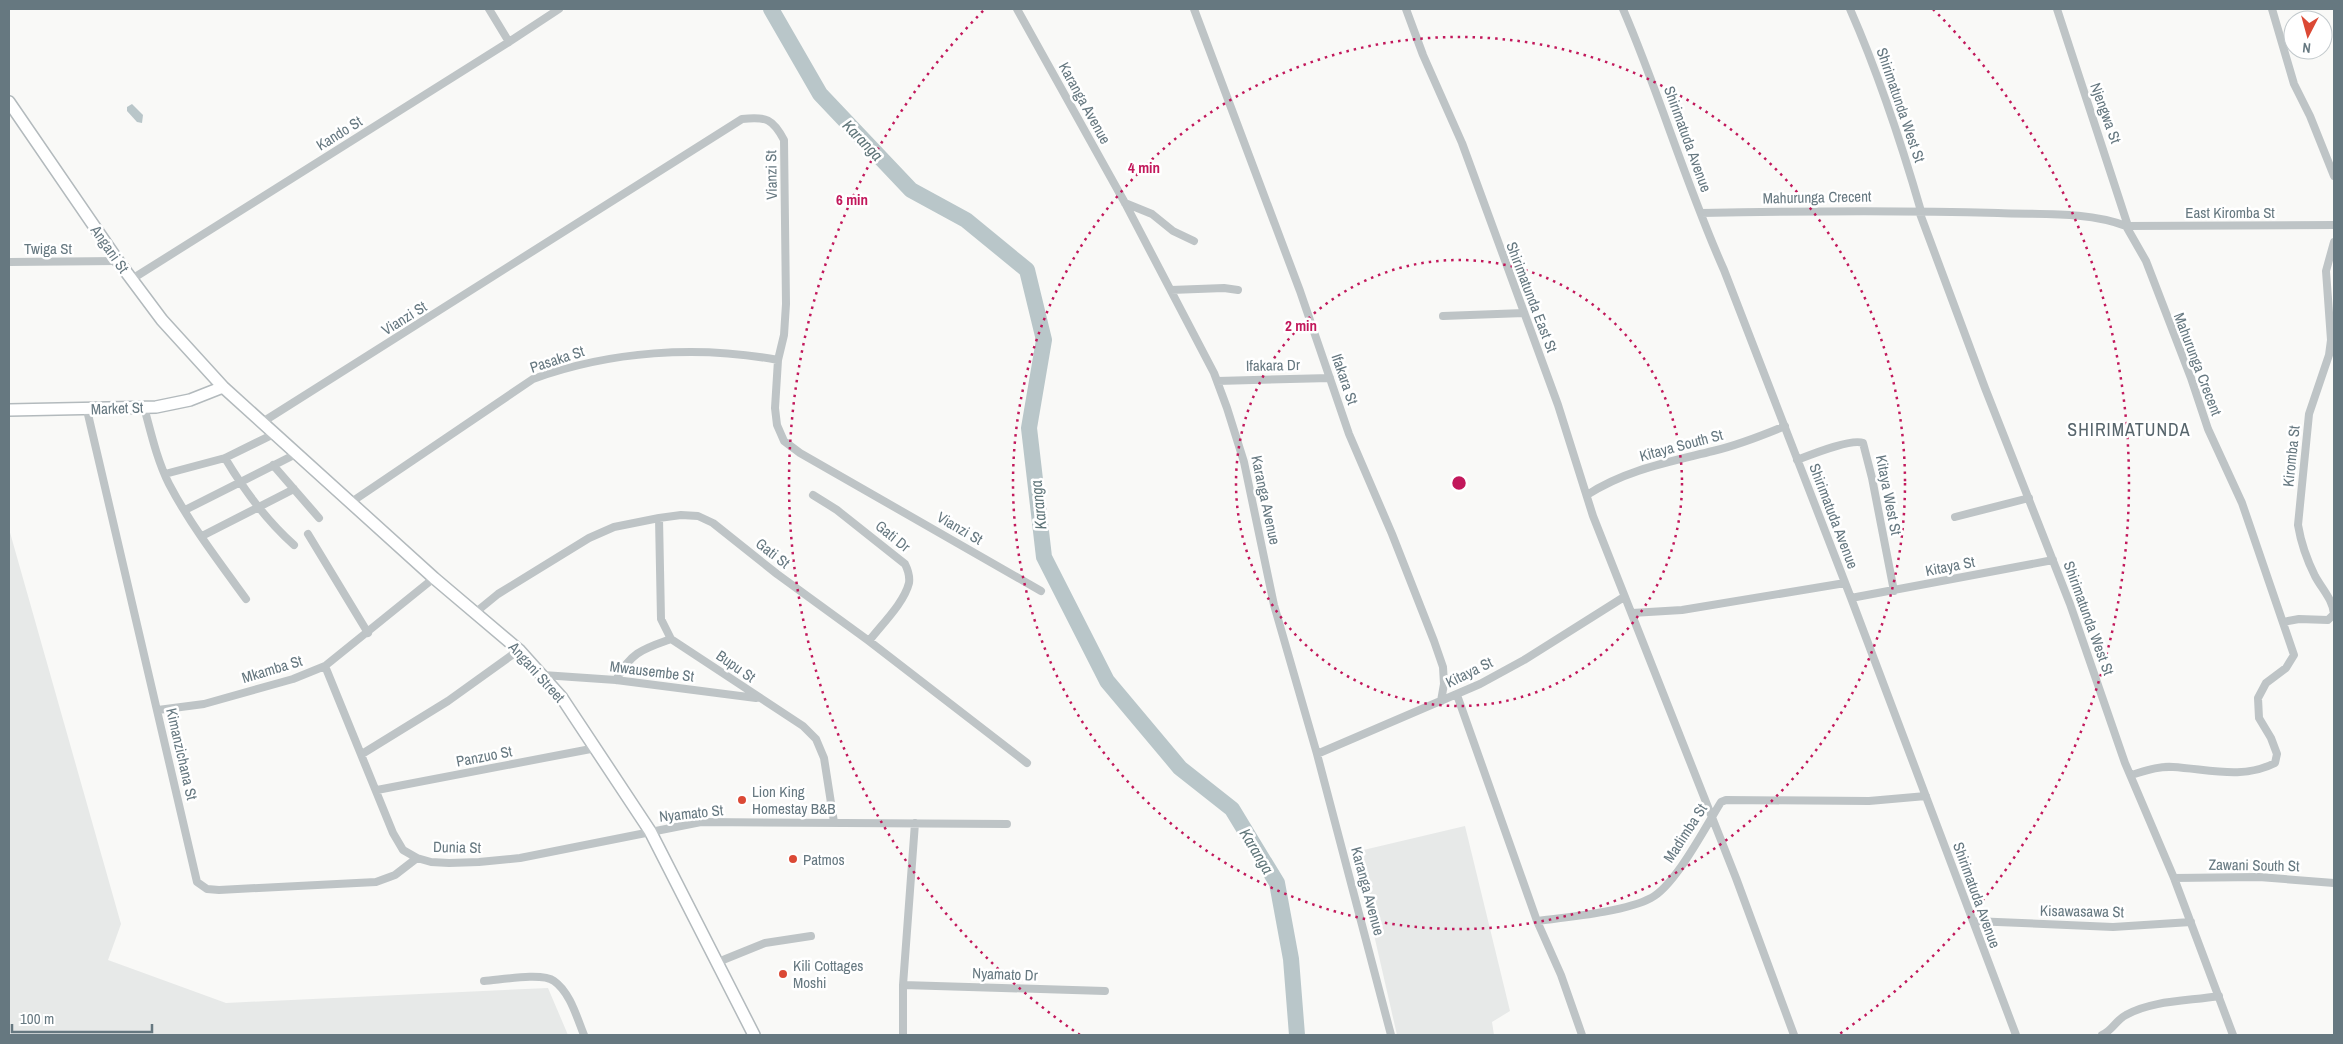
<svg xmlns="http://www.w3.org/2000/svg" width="2343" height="1044" font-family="'Archivo Narrow',sans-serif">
<rect width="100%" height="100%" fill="#f9f9f7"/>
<path fill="#e7e9e8" d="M 9,529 L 121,924 L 108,960 L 226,1003 L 548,988 L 568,1035 L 9,1035 Z
M 1465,826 L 1510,1011 L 1492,1022 L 1494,1035 L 1397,1035 L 1355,852 Z"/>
<path fill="#b9c6c9" d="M 132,104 L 143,115 L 142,123 L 137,122 L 127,111 L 127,107 Z"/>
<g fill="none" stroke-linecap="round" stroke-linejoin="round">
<path stroke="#b9c6c9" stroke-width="16" d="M 771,9 L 820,94 L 911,190 L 966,220 L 1027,270 L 1044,340 L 1029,428 L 1044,557 L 1107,681 L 1180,768 L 1232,809 L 1277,883 L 1291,959 L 1297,1035"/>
<g stroke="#b3babd" stroke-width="14">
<path id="secondary" d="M 9,102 L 118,261 L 162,320 L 223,387 L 434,578 L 519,650 L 562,698 L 650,831 L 754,1035
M 9,410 L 156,407 L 190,400 L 223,387"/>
</g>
<path stroke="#bec4c6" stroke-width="8" d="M 489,9 L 509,42
M 1017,9 L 1125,203 L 1214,373 L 1227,408 L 1244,462 L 1274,605 L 1317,754 L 1391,1035
M 1194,9 L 1300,291 L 1349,434 L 1392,534 L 1434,641 L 1443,667 L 1444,684 L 1441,701
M 1406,9 L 1423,55 L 1462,143 L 1558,405 L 1593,516 L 1736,878 L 1794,1035
M 1623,9 C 1660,95 1686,185 1724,270 L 1851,598 L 2016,1035
M 1850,9 C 1879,75 1901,142 1921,211
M 2057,9 L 2128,226
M 2272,9 L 2294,84 L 2310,116 L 2334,176
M 1125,203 L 1152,214 L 1173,231 L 1194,241
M 1919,211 L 1985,388 L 2070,604 L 2125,763 L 2174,878 L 2233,1035
M 1701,213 C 1800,211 1898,210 1998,213 C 2039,215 2087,211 2126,226 L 2146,261 L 2191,378 L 2208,429 L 2242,503 L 2294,655 L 2286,668 L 2266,683 L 2258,698 L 2259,718 L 2271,738 L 2277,754 L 2275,763 C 2242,780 2208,769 2173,767 C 2158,766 2145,771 2131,775
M 2126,226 L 2334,225
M 9,262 L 118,261
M 132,279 L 509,42 L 559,9
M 1171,290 L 1224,288 L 1238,290
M 1443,316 L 1524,313
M 1217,381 L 1330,378
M 144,407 C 151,433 157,460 169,484 C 190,524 219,562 246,599
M 87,410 L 197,882 L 207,889 L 219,890 L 376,882 L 395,875 L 417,858
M 261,423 L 742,119 C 766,116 773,119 784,140 L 786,304 L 784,335 L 778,360 L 775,408 L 777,425 L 784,441 L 800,453 L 1041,591
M 225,458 C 244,490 267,521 294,545
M 1797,460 C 1810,455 1852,438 1863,443 L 1872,478 L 1894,591
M 273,465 L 319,518
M 165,474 L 225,458 L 274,434
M 813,495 L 837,510 L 905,564 C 908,570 910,576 909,583 C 904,603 882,624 869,641
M 1587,495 C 1625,470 1669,462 1713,451 C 1738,445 1761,436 1785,426
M 350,503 L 533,379 C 610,351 697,345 778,360
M 185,510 L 296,454
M 1955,517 L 2029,498
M 659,518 L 661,619 L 671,639 L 803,726 L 816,739 L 824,758 L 834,822
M 308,534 L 368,633
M 202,536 L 294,489
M 1851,598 L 2053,560
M 476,612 L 498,594 L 589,538 L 614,527 L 659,518 L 681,515 L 698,516 L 713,523 L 777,574 L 869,641 L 1027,763
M 1632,613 L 1682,610 L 1845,583
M 2283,622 L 2299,619 L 2328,620 L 2334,614 C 2333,600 2322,589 2315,576 C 2307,560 2301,543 2298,525 L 2309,414 L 2329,355 L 2331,340 L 2326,271 L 2334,242
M 325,666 L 393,833 L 403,850 L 417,858 L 431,862 L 449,863 L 479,862 L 520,858 L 701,822 L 1007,824
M 543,675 L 616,680 L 756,698
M 616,680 C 631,652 643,649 671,639
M 1457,695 L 1537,921 L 1561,975 L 1582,1035
M 158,710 L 204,704 L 293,679 L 325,666 L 434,578
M 362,754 L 448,701 L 519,650
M 1317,754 L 1480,684 L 1524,660 L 1624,597
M 377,790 L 596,748
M 2174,878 L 2259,877 L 2334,883
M 1537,921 C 1568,917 1625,912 1651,898 C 1675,886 1706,826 1721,802 L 1726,800 L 1869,801 L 1926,796
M 1973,921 L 2113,927 L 2191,922
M 718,962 L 765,943 L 811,936
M 484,981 C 500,980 542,972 554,981 C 570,992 577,1018 584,1035
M 903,985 L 1105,991
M 903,1035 L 903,985 L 915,823
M 2102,1035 C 2112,1031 2116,1020 2126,1015 C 2152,1000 2190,1001 2219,996"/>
<use href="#secondary" stroke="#fff" stroke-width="11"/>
</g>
<g fill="none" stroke="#c2185b" stroke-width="2.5" stroke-dasharray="2.5 5">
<circle cx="1459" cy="483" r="223"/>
<circle cx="1459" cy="483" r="446"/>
<path d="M1080 1035A670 670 0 0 1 985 9M1933 9A670 670 0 0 1 1838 1035"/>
</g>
<g fill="#db4935" stroke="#fff" stroke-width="2">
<circle cx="742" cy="800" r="5"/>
<circle cx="793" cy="859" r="5"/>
<circle cx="783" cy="974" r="5"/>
</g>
<g text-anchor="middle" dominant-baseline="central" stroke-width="5" stroke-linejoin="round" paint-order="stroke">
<g font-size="15" fill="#667880" stroke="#fff">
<text transform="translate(1085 103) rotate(61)">Karanga Avenue</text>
<text transform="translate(1901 105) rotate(71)">Shirimatunda West St</text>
<text transform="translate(2106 113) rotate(70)">Njengwa St</text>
<text transform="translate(339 133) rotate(-32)">Kando St</text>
<text transform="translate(1688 139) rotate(70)">Shirimatuda Avenue</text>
<text transform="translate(771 175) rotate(-91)">Vianzi St</text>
<text transform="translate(1817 197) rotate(-1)">Mahurunga Crecent</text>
<text x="2230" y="212">East Kiromba St</text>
<text x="48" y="248">Twiga St</text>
<text transform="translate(110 249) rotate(55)">Angani St</text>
<text transform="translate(1532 297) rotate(69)">Shirimatunda East St</text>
<text transform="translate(404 318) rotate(-32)">Vianzi St</text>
<text transform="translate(557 359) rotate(-18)">Pasaka St</text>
<text transform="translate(2198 364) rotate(69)">Mahurunga Crecent</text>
<text transform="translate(1273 365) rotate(-1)">Ifakara Dr</text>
<text transform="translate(1345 379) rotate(71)">Ifakara St</text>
<text transform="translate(117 408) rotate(-2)">Market St</text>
<text transform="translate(1681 445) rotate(-15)">Kitaya South St</text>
<text transform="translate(2291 456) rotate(-84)">Kiromba St</text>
<text transform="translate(1889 495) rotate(79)">Kitaya West St</text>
<text transform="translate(1266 500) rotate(78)">Karanga Avenue</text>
<text transform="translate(1834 516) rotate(69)">Shirimatuda Avenue</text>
<text transform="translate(960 528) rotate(30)">Vianzi St</text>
<text transform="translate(893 536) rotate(39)">Gati Dr</text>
<text transform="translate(773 553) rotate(38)">Gati St</text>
<text transform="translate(1950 566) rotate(-11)">Kitaya St</text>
<text transform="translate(2089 618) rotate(70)">Shirimatunda West St</text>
<text transform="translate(736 666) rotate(35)">Bupu St</text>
<text transform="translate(272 669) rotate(-17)">Mkamba St</text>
<text transform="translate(652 671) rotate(7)">Mwausembe St</text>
<text transform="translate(537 672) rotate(48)">Angani Street</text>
<text transform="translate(1469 672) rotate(-26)">Kitaya St</text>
<text transform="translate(182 754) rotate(77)">Kimanzichana St</text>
<text transform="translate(484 756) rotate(-11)">Panzuo St</text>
<text transform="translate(691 813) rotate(-6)">Nyamato St</text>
<text transform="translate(1685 833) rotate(-57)">Madimba St</text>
<text transform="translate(457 847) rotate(1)">Dunia St</text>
<text transform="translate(2254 865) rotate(1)">Zawani South St</text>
<text transform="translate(1368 891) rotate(75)">Karanga Avenue</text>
<text transform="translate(1977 895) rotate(70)">Shirimatuda Avenue</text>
<text transform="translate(2082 911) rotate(1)">Kisawasawa St</text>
<text transform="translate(1005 974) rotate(2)">Nyamato Dr</text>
</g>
<g font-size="15" fill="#667880" stroke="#fff" text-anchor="start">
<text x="752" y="791">Lion King<tspan x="752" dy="17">Homestay B&amp;B</tspan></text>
<text x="803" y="859">Patmos</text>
<text x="793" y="965">Kili Cottages<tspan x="793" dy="17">Moshi</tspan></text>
</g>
<g font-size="16" font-style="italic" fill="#60767a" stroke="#fff">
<text transform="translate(863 140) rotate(46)">Karanga</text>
<text transform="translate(1038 505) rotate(-96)">Karanga</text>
<text transform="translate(1257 851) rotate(59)">Karanga</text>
</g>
<g font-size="18" letter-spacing="1" fill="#57656c" stroke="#fff">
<text x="2129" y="429">SHIRIMATUNDA</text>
</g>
</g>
<circle cx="1459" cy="483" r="8" fill="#c2185b" stroke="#fff" stroke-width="2.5"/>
<g font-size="15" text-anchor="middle" font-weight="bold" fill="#c2185b" stroke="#fff" stroke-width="5" stroke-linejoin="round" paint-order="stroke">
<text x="1144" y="173">4 min</text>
<text x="852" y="205">6 min</text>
<text x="1301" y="331">2 min</text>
</g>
<rect width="2343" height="1044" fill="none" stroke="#667880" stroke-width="20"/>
<g transform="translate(2308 35) rotate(186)"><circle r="24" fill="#ffffff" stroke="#c2c9cc"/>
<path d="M0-4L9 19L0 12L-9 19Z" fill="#db4935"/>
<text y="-8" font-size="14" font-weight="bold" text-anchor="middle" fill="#667880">N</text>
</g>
<path d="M12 1024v8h140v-8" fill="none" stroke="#667880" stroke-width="2.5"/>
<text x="20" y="1024" font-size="15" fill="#667880" stroke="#ffffff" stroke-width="4" paint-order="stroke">100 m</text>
</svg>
